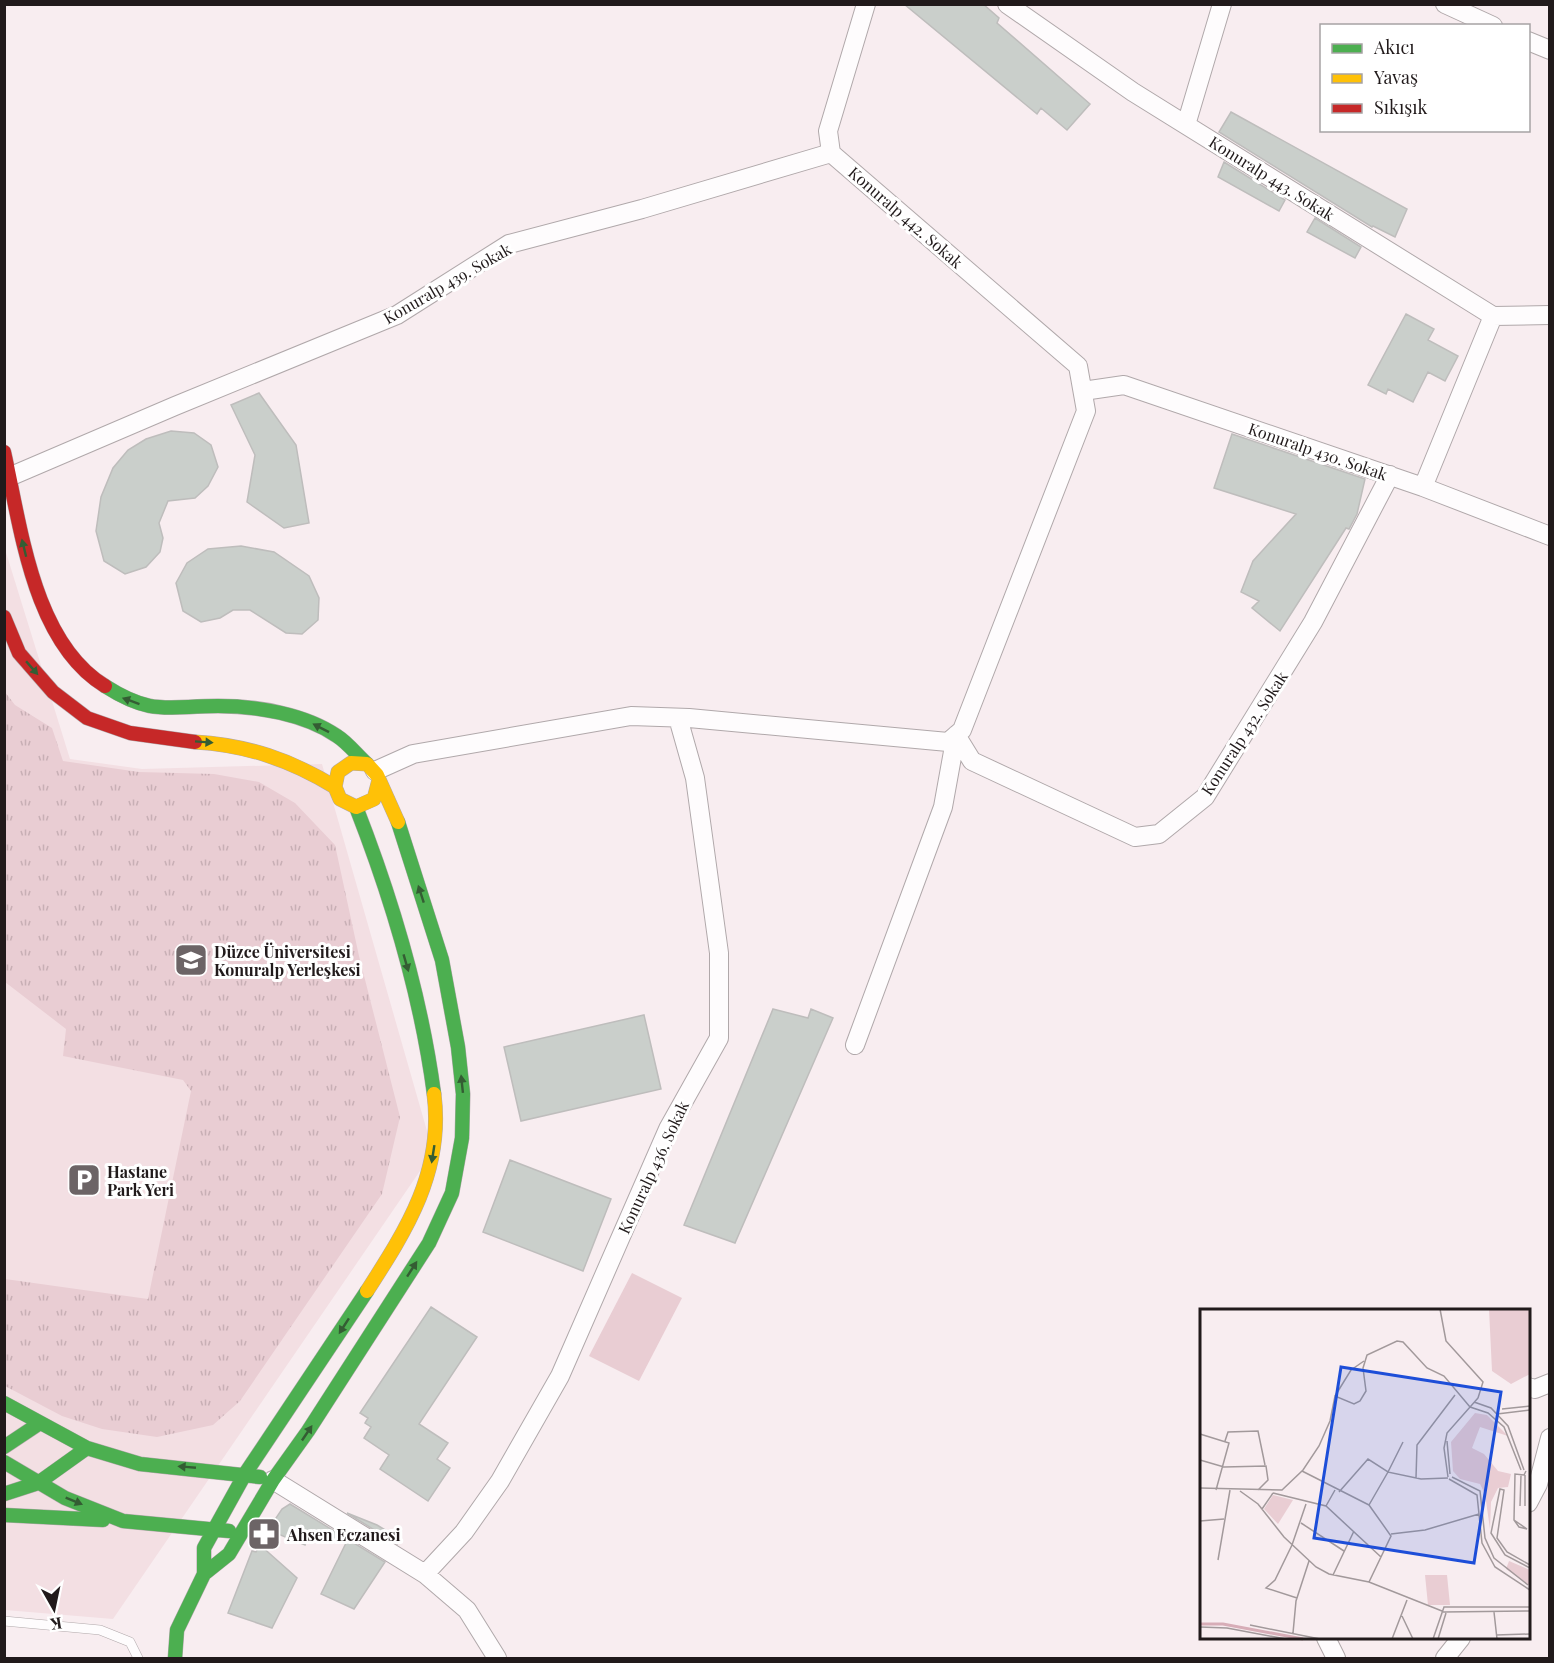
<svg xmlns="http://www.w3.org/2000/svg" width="1554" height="1663" font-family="'Playfair Display',serif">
<defs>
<pattern id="grass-tufts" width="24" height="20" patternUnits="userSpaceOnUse" patternTransform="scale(1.5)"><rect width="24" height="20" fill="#e9cdd3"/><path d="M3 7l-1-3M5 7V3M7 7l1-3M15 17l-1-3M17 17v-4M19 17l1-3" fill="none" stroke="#c8afb5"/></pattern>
</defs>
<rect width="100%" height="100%" fill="#f8edf0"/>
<path fill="#f3dfe3" d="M 4,546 L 70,759 L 142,769 L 322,764 L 433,1152 L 113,1619 L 5,1610 Z"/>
<path fill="url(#grass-tufts)" d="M 5,692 L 15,705 L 52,728 L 63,761 L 139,772 L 214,774 L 259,782 L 295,803 L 335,845 L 359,956 L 400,1117 L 382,1194 L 240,1401 L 213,1425 L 157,1437 L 102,1429 L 62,1416 L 5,1386 L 5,1279 L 148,1299 L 191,1091 L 183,1080 L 63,1056 L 66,1029 L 5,982 Z"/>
<path fill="#e9cdd3" d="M 632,1273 L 682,1298 L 639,1381 L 589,1356 Z"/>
<path fill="#cacfcb" stroke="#bebdbc" stroke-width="1.5" d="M 904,4 L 983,4 L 999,18 L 997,23 L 1090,104 L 1067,130 L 1041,108 L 1037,114 Z
M 1231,112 L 1407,209 L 1395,237 L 1373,226 L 1372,227 L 1219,132 Z
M 1224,162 L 1285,200 L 1279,211 L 1218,177 Z
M 1315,218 L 1361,247 L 1355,258 L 1307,232 Z
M 1406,314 L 1434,329 L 1428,340 L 1458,356 L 1445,381 L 1428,372 L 1413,402 L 1388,389 L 1386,394 L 1368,385 Z
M 259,393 L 296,445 L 309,523 L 284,528 L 247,502 L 255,455 L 231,405 Z
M 171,431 L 194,433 L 211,445 L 218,467 L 208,486 L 195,498 L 168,501 L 159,523 L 163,538 L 160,552 L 146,567 L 125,574 L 104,561 L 96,531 L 101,497 L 113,468 L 128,450 L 146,439 Z
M 1232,434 L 1365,479 L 1357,514 L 1349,529 L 1346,528 L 1280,631 L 1252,608 L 1259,601 L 1241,592 L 1253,561 L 1296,514 L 1214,488 Z
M 241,546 L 274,552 L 309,576 L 319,598 L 318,620 L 302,634 L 286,633 L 250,610 L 233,610 L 220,618 L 201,622 L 183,611 L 176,583 L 187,563 L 208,549 Z
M 773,1009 L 808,1018 L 811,1009 L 833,1018 L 735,1243 L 684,1225 Z
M 644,1015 L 661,1089 L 521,1121 L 504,1047 Z
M 510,1160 L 611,1199 L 583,1271 L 483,1232 Z
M 431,1307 L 477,1337 L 419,1424 L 448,1443 L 437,1459 L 450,1468 L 428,1501 L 380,1469 L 389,1455 L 364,1438 L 371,1427 L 365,1423 L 368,1418 L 360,1413 Z
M 290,1504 L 385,1562 L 354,1609 L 321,1594 L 346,1543 L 306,1539 L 305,1545 L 268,1530 L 282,1509 Z
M 347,1513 L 377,1525 L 400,1539 L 397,1544 Z
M 260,1545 L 297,1578 L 272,1628 L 228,1613 L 252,1551 L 256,1552 Z"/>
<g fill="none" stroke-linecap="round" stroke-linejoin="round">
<g stroke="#b0a8aa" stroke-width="10">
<path id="lane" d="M 4,1621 L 100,1630 L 130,1642 L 138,1658"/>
</g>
<g stroke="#b0a8aa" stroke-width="20">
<path id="street" d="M 1007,4 L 1133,92 L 1493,316 L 1550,315
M 1445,4 L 1493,26
M 1528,41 L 1550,50
M 1186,125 L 1222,4
M 1083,391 L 1124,385 L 1423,487 L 1550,536
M 9,477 L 175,406 L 397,315 L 509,244 L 642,209 L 831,153
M 1423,487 L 1493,316
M 956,735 L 972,761 L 1135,837 L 1159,834 L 1205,797 L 1313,622 L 1390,475
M 375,771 L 413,754 L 631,716 L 689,718 L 948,742 L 962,730 L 1086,411 L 1078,366 L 831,153 L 828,131 L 866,4
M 855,1045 L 943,807 L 956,735
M 1528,1387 L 1535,1389 L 1550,1383
M 273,1480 L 425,1574 L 467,1610 L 497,1658
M 1528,1503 L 1538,1484 L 1550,1438
M 425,1574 L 464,1532 L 500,1481 L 560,1376 L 668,1129 L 719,1038 L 719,953 L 695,778 L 678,718
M 1326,1638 L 1336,1658
M 1445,1658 L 1461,1638"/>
</g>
<g stroke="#b0a8aa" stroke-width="15">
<path id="fast" d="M 105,686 C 152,716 167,706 218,706 C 257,706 305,714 337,736 C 348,743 357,755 367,764
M 356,807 C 392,899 421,996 434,1094
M 4,1403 L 87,1448 L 140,1464 L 260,1477
M 4,1447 L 40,1423
M 4,1462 L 65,1498 L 123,1521 L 229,1531
M 4,1494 L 38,1483 L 87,1448
M 4,1515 L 103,1520
M 204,1574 L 229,1554 L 273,1480 L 308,1431 L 429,1243 L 452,1193 L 462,1138 L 463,1094 L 458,1047 L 442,960 L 398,822
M 175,1658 L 177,1630 L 204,1574 L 204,1548 L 245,1474 L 367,1291"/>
</g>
<g stroke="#b0a8aa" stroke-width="15">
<path id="slow" d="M 195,742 C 247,745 291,760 335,787
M 379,780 L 374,799 L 356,807 L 340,799 L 335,787 L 338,772 L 351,763 L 367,764 L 377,775 L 398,822
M 367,1291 C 407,1229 444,1171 434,1094"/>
</g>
<g stroke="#b0a8aa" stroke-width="15">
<path id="jam" d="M 4,452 C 21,527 33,642 105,686
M 4,617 L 19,653 L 53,692 L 87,718 L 130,733 L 195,742"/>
</g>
<use href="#lane" stroke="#fefcfd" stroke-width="9"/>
<use href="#street" stroke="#fefcfd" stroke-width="18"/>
<use href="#fast" stroke="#4caf50" stroke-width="14"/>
<use href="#slow" stroke="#ffc107" stroke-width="14"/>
<use href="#jam" stroke="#c62828" stroke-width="14"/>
</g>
<defs><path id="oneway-solid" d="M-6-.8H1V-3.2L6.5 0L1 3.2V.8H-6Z" transform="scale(1.5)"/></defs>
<g fill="#345d33">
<use href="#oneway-solid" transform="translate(24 548) rotate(-104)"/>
<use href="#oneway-solid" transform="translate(32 668) rotate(49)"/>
<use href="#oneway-solid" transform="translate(131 701) rotate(-160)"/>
<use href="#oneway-solid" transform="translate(321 728) rotate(-153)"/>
<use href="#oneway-solid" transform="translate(204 742) rotate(4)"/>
<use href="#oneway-solid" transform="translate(421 894) rotate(-108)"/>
<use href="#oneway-solid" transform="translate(406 963) rotate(74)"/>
<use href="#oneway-solid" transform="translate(462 1084) rotate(-96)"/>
<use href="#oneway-solid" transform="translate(433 1154) rotate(99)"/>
<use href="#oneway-solid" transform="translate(412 1269) rotate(-57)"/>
<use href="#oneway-solid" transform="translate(344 1326) rotate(123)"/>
<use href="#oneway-solid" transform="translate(307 1433) rotate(-56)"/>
<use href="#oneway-solid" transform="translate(187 1467) rotate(-175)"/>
<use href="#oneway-solid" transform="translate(74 1501) rotate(22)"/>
</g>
<defs>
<g id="university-square" transform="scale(1.725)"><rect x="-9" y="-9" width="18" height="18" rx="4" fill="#6c6466" stroke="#fff"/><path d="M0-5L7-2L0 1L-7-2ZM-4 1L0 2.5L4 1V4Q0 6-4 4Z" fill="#fff"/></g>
<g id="parking-square" transform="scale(1.725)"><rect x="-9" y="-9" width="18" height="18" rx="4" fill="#6c6466" stroke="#fff"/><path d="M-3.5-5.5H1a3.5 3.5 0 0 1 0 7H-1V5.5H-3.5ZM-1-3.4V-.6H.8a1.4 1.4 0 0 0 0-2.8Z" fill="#fff"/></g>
<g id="pharmacy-square" transform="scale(1.725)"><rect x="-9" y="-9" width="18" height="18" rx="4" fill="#6c6466" stroke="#fff"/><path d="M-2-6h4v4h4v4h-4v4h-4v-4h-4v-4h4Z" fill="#fff"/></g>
</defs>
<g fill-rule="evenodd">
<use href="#university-square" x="191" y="960"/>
<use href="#parking-square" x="84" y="1180"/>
<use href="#pharmacy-square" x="264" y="1534"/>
</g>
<g text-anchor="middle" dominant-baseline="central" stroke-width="6" stroke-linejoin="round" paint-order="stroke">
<g font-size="16" fill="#211a1b" stroke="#fff">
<text transform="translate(1272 178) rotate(32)">Konuralp 443. Sokak</text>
<text transform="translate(906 217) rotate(41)">Konuralp 442. Sokak</text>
<text transform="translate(447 283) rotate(-30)">Konuralp 439. Sokak</text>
<text transform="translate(1318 451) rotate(19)">Konuralp 430. Sokak</text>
<text transform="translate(1244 733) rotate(-57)">Konuralp 432. Sokak</text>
<text transform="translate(653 1167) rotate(-65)">Konuralp 436. Sokak</text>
</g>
<g font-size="16" font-weight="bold" fill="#211a1b" stroke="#fff" text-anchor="start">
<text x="214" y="951">Düzce Üniversitesi<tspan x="214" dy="18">Konuralp Yerleşkesi</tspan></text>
<text x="107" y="1171">Hastane<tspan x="107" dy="18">Park Yeri</tspan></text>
<text x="287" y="1534">Ahsen Eczanesi</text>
</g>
</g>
<g transform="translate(1200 1309)">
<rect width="330" height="330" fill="#f8edf0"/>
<path d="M 275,104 L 287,106 L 308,127 L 280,118 L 272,139 L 284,145 L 298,162 L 311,165 L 308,178 L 298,179 L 291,193 L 290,220 L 285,185 L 280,175 L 260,170 L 253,162 L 251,133 Z" fill="#e9cdd3"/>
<path d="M 289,0 L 330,0 L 330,65 L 311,75 L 292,62 ZM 309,252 L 330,261 L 330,277 L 306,260 Z" fill="#e9cdd3"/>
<path d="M 73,186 L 93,191 L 78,215 L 64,200 ZM 225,266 L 247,266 L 250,296 L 228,296 Z" fill="#e9cdd3"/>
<path fill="none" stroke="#d7adb7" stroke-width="3" d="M 0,315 L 23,315 L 103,330"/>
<path fill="none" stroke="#a2999b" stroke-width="1.5" d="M 240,0 L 246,32 L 283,73 L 278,89M 135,87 L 151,61 L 164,52M 274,93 L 291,99 L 308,117 L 324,161M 270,98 L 288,104 L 304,118 L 321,161M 302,100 L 330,97M 297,105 L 330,101M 0,125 L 29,134 L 16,181M 25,132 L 28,123 L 58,122 L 65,156M 247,132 L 250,165M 0,151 L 24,158 L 66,157 L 68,171 L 58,181M 102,162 L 169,196M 248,168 L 244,139 L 247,124 L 278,89M 252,168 L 280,182 L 285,229 L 294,249 L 328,276M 216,169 L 217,136 L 255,86M 249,170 L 277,186 L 282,234 L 295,258 L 330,281M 0,179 L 82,181 L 103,161 L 119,137 L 130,112 L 135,87 L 154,95 L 160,92 L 166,82 L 163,59 L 167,46 L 197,32 L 203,33 L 227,59 L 244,67 L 270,98M 40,182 L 58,195 L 84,228 L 116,258 L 129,265 L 169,273 L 242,302M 139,183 L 168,150 L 188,163 L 203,133M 73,184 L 126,197 L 181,248M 169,196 L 188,163 L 221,170 L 248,169M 126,197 L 135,181M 320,197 L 321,166M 325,197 L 325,166M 62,200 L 73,184M 314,211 L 327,220 L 319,218 L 314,211 L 315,165 L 324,166 L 326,162M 0,212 L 24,210M 101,214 L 144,242M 191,225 L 225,221 L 279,205M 18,251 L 30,181M 330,256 L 307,243 L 297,229 L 304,181 L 300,180 L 291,224 L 305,246 L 330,259M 133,266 L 154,222M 169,273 L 191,227 L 169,196M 97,289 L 66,279 L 75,271 L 92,236 L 106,195M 243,303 L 330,302M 294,303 L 297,330M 202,307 L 213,330M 50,316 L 120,330M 0,318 L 27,319 L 86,330M 93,324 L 96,292 L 109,252M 296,326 L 330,325M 192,330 L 207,291M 233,330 L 244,298 L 330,298M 238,330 L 246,304"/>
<path fill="#1d4ed8" fill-opacity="0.15" stroke="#1d4ed8" stroke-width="3" d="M 141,58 L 301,83 L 274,254 L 114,229 Z"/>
<rect width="330" height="330" fill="none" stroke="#211a1b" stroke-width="3"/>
</g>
<rect width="1554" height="1663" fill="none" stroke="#211a1b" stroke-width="12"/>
<rect x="1320" y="24" width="210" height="108" fill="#ffffff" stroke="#a6a3a4" stroke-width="1.5"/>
<rect x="1332" y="44" width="30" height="9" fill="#4caf50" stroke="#a6a3a4" stroke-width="1.5"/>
<text x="1374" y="54" font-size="18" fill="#211a1b">Akıcı</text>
<rect x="1332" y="74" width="30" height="9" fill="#ffc107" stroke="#a6a3a4" stroke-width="1.5"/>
<text x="1374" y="84" font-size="18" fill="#211a1b">Yavaş</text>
<rect x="1332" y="104" width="30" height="9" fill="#c62828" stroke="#a6a3a4" stroke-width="1.5"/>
<text x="1374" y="114" font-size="18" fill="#211a1b">Sıkışık</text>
<g transform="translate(54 1609) rotate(171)" stroke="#ffffff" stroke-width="4.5" paint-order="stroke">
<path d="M0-4.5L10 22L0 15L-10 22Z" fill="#211a1b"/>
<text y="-9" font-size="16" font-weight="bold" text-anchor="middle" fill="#211a1b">K</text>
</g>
</svg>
